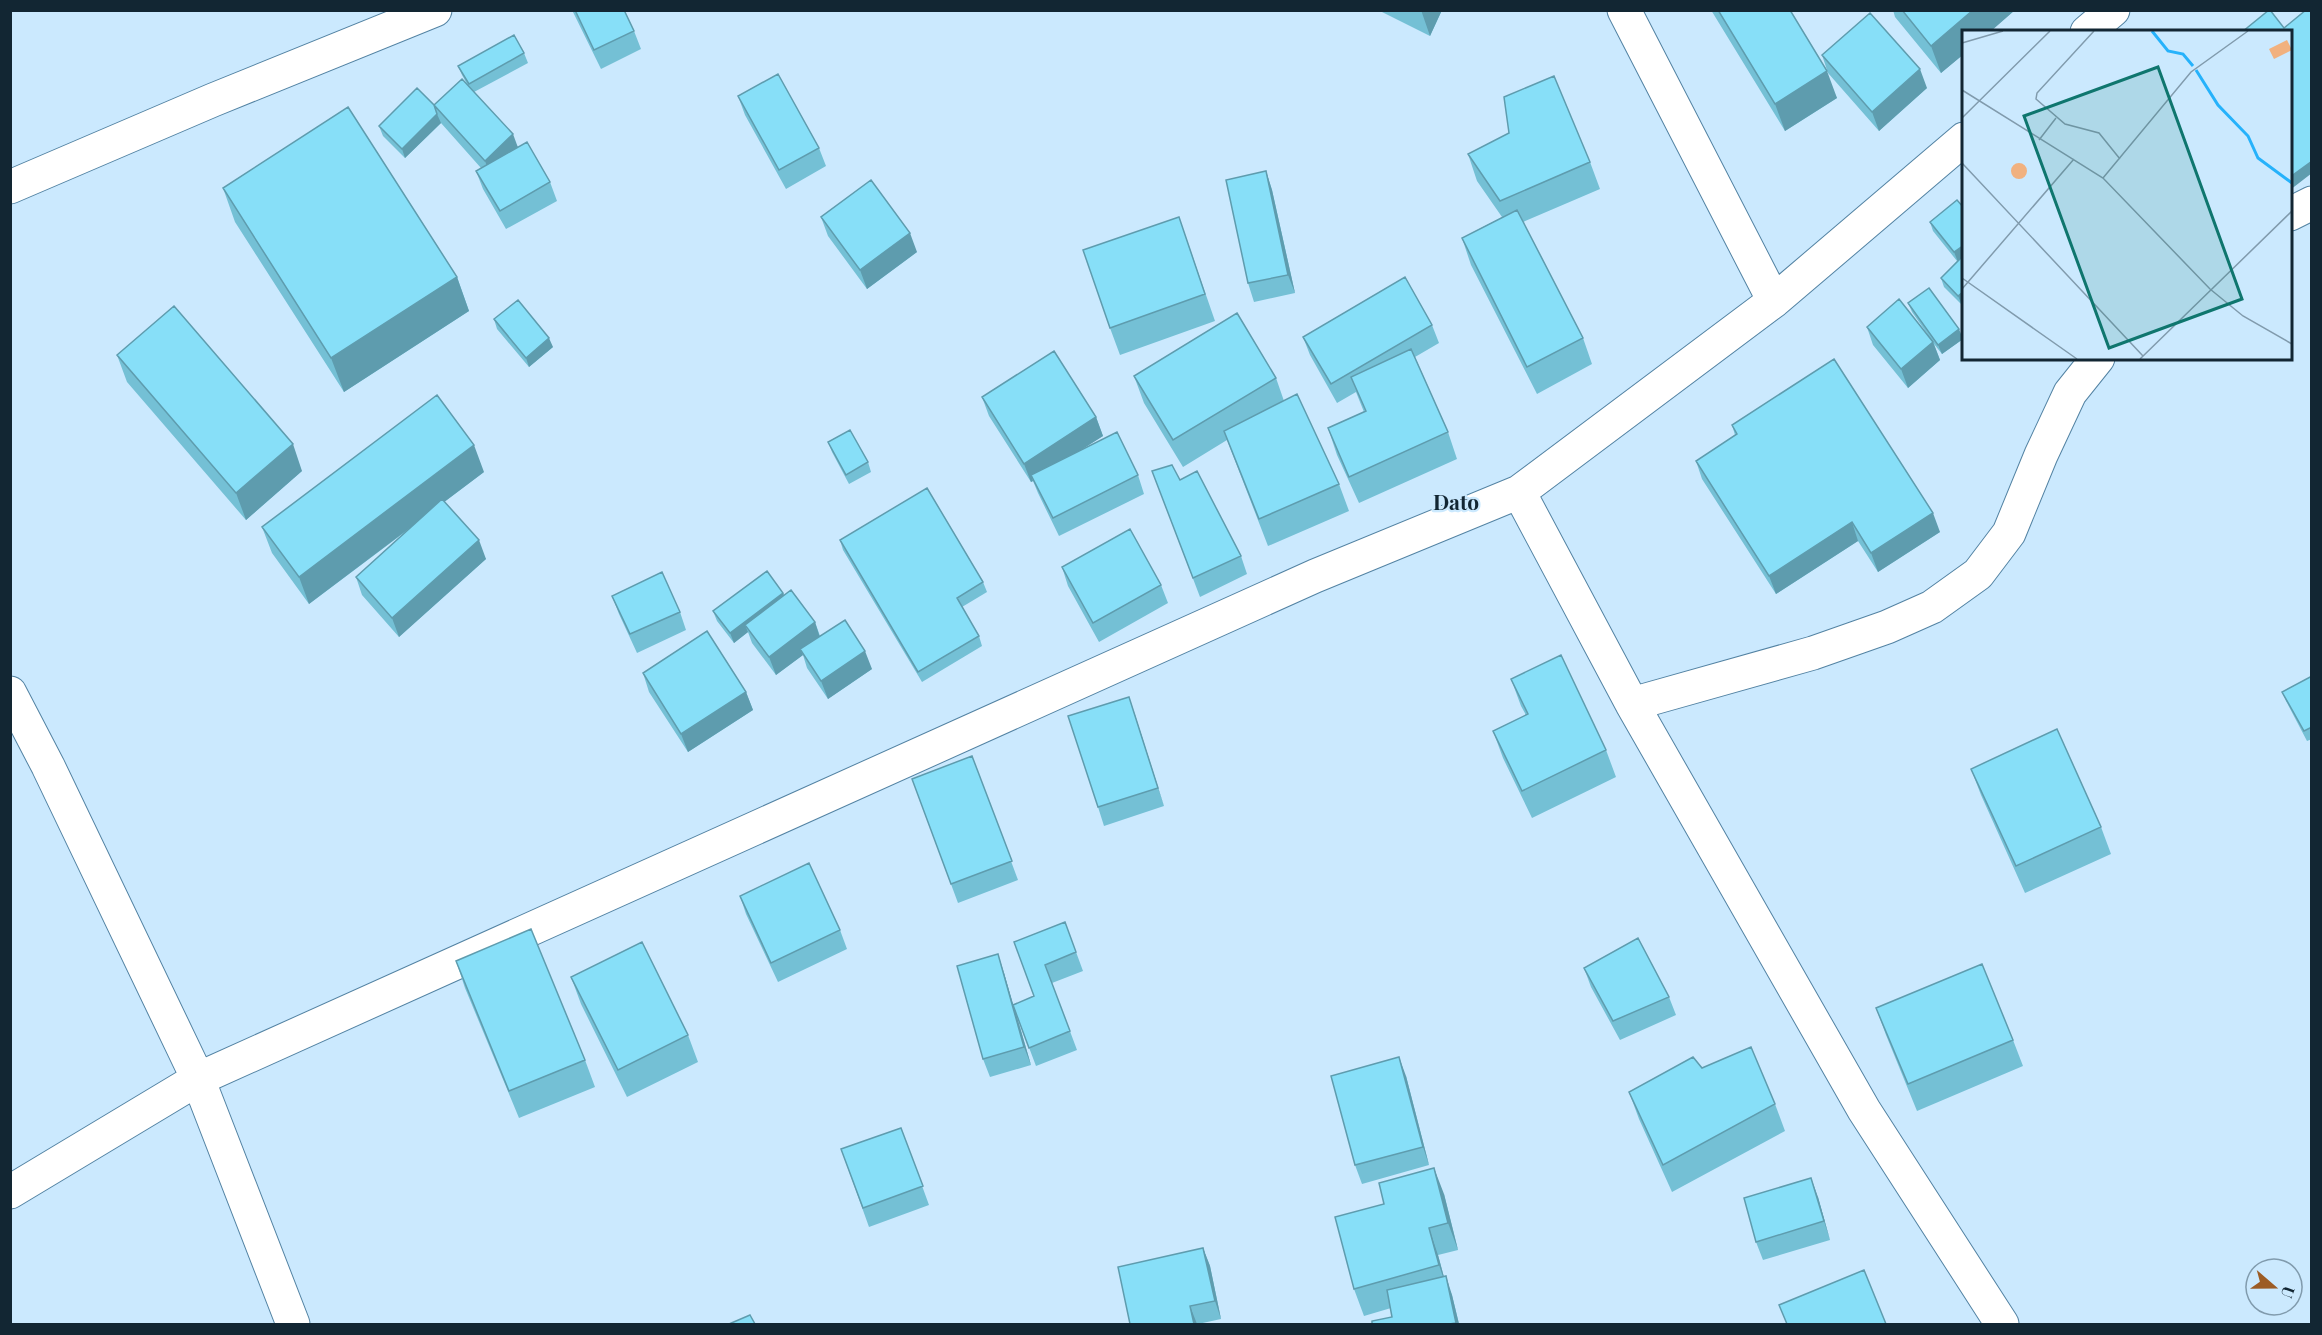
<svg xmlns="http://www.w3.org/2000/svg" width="2322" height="1335" font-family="'Playfair Display',serif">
<rect width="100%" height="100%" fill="#cbe9fe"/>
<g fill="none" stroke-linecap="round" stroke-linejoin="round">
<g stroke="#5383a3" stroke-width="35">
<path id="minor" d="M 1624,10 L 1774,301
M 2087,32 L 2113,10
M 10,187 L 213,100 L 435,10
M 2290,214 L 2312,203
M 1519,492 L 1632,704 L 1864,1110 L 2002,1324
M 10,693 L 48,766 L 198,1079 L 293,1324
M 1632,704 L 1813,653 L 1887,627 L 1932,607 L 1978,574 L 2009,533 L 2041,455 L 2070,393 L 2098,358
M 10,1192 L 198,1079 L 1315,576 L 1519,492 L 1774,301 L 1964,139"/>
</g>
<use href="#minor" stroke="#fff" stroke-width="33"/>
</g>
<path fill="#74c0d5" d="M 572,10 L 624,10 L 634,31 L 641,49 L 601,69 Z
M 1378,10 L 1442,10 L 1430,36 Z
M 1711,10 L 1790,10 L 1837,98 L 1785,131 Z
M 1893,10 L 2015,10 L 1941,73 L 1895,17 Z
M 524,53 L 528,63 L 474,92 L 518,147 L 550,182 L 557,201 L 506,229 L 483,189 L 476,171 L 481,168 L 441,123 L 405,158 L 383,136 L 379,126 L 434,105 L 467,84 L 462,75 L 458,66 Z
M 1822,55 L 1927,88 L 1879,131 L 1828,73 Z
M 738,96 L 819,148 L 826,166 L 786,189 L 745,115 Z
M 1468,154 L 1590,162 L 1600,189 L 1523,222 L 1583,338 L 1592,364 L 1537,394 L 1471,265 L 1462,238 L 1502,217 L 1477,181 Z
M 1266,171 L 1272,190 L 1295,293 L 1254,302 L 1248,283 Z
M 223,188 L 457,277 L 469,311 L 344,392 L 235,222 Z
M 1957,200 L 1962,305 L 1944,287 L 1941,278 L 1957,261 L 1933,231 L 1930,222 Z
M 821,217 L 917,252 L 867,289 L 828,236 Z
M 1179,217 L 1215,321 L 1120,355 L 1110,328 Z
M 1908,303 L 1963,339 L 1942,354 L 1934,344 L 1940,360 L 1908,388 L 1873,345 L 1867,327 L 1928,335 L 1912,312 Z
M 494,319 L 553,347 L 529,367 L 497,329 Z
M 1432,325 L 1439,343 L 1415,357 L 1448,432 L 1457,459 L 1359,503 L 1337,455 L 1328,428 L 1364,412 L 1356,392 L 1337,403 L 1310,355 L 1303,337 Z
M 117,355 L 302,471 L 246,520 L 127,382 Z
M 1134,376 L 1276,378 L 1284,401 L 1339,484 L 1349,511 L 1268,546 L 1227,440 L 1183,467 L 1144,403 Z
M 982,397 L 1096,417 L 1103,436 L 1079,451 L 1138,475 L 1144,494 L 1059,536 L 1038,493 L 1033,481 L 1031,482 L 989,416 Z
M 1732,425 L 1940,532 L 1878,572 L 1858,541 L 1776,594 L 1702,479 L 1696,461 L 1735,435 Z
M 828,442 L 868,462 L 871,472 L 849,484 L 832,452 Z
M 1152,471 L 1180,480 L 1241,556 L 1247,574 L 1200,597 Z
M 484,472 L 444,502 L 486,559 L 399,637 L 362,595 L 356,577 L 409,529 L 309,604 L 272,553 L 262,527 Z
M 840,540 L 983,582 L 987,592 L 962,607 L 979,636 L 982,646 L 922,682 L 843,550 Z
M 1062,567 L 1161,585 L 1168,603 L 1099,642 L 1068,586 Z
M 783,593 L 784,595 L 815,622 L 820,636 L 872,669 L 828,699 L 807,668 L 803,655 L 776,675 L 752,643 L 748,632 L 734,643 L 717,621 L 713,611 Z
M 612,596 L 680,612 L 686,630 L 637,653 L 619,614 Z
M 643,673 L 746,692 L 753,710 L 688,752 L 649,692 Z
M 2312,676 L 2312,739 L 2307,741 L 2286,701 L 2282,692 Z
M 1511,679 L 1606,750 L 1616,777 L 1532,818 L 1503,758 L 1493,731 L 1526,715 L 1521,706 Z
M 1135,715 L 1164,806 L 1104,826 L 1098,807 Z
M 972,756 L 1018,880 L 958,903 L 912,779 Z
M 1971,769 L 2101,827 L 2111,854 L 2025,893 L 1981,795 Z
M 740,896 L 840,930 L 847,949 L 778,982 L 746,914 Z
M 1065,922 L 1083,971 L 1052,983 L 1077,1050 L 1036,1066 L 1016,1013 L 1031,1065 L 990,1077 L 983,1059 L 1004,973 L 1013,1005 L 1034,996 L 1014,942 Z
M 456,961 L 585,1060 L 595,1087 L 519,1118 L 465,988 Z
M 1584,968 L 1669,997 L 1676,1015 L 1620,1040 L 1591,987 Z
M 571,977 L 688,1035 L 698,1062 L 627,1097 L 581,1004 Z
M 1876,1008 L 2013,1040 L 2023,1066 L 1917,1111 L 1886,1035 Z
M 1702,1068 L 1775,1104 L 1785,1131 L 1672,1192 L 1639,1119 L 1629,1092 Z
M 1406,1076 L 1429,1165 L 1362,1184 L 1355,1165 Z
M 901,1128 L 929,1205 L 869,1227 L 841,1149 Z
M 1444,1194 L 1458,1250 L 1438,1255 L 1444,1277 L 1452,1295 L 1459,1324 L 1372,1324 L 1392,1317 L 1391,1308 L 1364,1316 L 1354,1289 Z
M 1818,1197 L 1830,1240 L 1763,1260 L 1756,1242 Z
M 1203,1248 L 1210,1266 L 1221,1319 L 1198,1324 L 1130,1324 Z"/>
<path fill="#5e9cae" d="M 1421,10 L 1442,10 L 1430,36 Z
M 1973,10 L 2015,10 L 1990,32 L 1964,32 L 1964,54 L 1941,73 L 1931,46 Z
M 1920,69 L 1927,88 L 1879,131 L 1872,112 Z
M 1827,71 L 1837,98 L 1785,131 L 1775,104 Z
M 437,114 L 441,123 L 405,158 L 402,149 Z
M 513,134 L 520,153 L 492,179 L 485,161 Z
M 2312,161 L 2312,173 L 2290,190 L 2290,177 Z
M 1266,171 L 1272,190 L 1295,293 L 1288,275 Z
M 910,233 L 917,252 L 867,289 L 860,270 Z
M 1964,245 L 1964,257 L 1958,262 L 1954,252 Z
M 457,277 L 469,311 L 344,392 L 331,358 Z
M 1964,291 L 1964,303 L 1962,305 L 1958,296 Z
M 1959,329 L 1963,339 L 1942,354 L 1938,345 Z
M 549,338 L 553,347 L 529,367 L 526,358 Z
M 1933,342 L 1940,360 L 1908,388 L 1901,369 Z
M 1096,417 L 1103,436 L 1034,480 L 1031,475 L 1033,481 L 1031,482 L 1024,464 Z
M 293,444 L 302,471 L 246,520 L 236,493 Z
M 474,445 L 484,472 L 309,604 L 299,577 Z
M 1933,513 L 1940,532 L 1878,572 L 1871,553 Z
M 1852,522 L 1858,541 L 1776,594 L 1769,576 Z
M 479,540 L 486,559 L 399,637 L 392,618 Z
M 783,593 L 787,603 L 745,625 L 748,632 L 734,643 L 730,633 Z
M 815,622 L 821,641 L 800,649 L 803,655 L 776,675 L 769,657 Z
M 865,651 L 872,669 L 828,699 L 821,681 Z
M 746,692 L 753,710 L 688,752 L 681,734 Z
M 1129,697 L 1135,715 L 1164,806 L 1158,788 Z
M 998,954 L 1004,973 L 1031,1065 L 1024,1047 Z
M 1399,1057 L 1406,1076 L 1429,1165 L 1423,1147 Z
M 1434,1168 L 1444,1194 L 1458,1250 L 1448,1223 Z
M 1811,1178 L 1818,1197 L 1830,1240 L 1824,1221 Z
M 1429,1228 L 1438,1255 L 1448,1292 L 1439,1265 Z
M 1203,1248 L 1210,1266 L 1221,1319 L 1215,1301 Z
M 1446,1276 L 1452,1295 L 1459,1324 L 1456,1324 L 1456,1323 Z
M 1190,1306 L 1197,1324 L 1194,1324 Z"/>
<path fill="#87dff8" stroke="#5e9cae" stroke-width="1.5" d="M 575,10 L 624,10 L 634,31 L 594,50 Z
M 1718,10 L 1790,10 L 1827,71 L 1775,104 Z
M 1902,10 L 1973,10 L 1931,46 Z
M 2269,10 L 2270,10 L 2284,28 L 2306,10 L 2312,10 L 2312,161 L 2290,177 L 2290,32 L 2242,32 Z
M 1870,13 L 1920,69 L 1872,112 L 1822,55 Z
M 514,35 L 524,53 L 469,84 L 458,66 Z
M 778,74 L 819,148 L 779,170 L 738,96 Z
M 1554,76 L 1590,162 L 1500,201 L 1468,154 L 1509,133 L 1504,97 Z
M 462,79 L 513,134 L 485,161 L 434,105 Z
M 417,88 L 434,105 L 437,114 L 402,149 L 379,126 Z
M 348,107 L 457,277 L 331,358 L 223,188 Z
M 527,142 L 550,182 L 500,211 L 476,171 Z
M 1266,171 L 1288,275 L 1248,283 L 1226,180 Z
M 871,180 L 910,233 L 860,270 L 821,217 Z
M 1957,200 L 1964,208 L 1964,245 L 1954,252 L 1930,222 Z
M 1517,210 L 1583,338 L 1527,367 L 1462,238 Z
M 1179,217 L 1205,294 L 1110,328 L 1083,250 Z
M 1964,255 L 1964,291 L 1958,296 L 1941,278 Z
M 1405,277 L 1432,325 L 1331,384 L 1303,337 Z
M 1929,288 L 1959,329 L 1938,345 L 1908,303 Z
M 1899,299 L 1933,342 L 1901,369 L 1867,327 Z
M 518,300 L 549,338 L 526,358 L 494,319 Z
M 174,306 L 293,444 L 236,493 L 117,355 Z
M 1237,313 L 1276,378 L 1173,440 L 1134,376 Z
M 1411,349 L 1448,432 L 1349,477 L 1328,428 L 1366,411 L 1351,377 Z
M 1054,351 L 1096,417 L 1024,464 L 982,397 Z
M 1834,359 L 1933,513 L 1871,553 L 1852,522 L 1769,576 L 1696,461 L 1737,434 L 1732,425 Z
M 1297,394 L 1339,484 L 1259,519 L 1224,431 Z
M 437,395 L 474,445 L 299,577 L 262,527 Z
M 850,430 L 868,462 L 846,475 L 828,442 Z
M 1117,432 L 1138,475 L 1053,518 L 1031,475 Z
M 1172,465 L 1180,480 L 1197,471 L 1241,556 L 1193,578 L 1152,471 Z
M 927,488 L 983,582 L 957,598 L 979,636 L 918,672 L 840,540 Z
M 442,499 L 479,540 L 392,618 L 356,577 Z
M 1130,529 L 1161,585 L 1093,623 L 1062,567 Z
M 767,571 L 783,593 L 730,633 L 713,611 Z
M 662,572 L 680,612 L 630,634 L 612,596 Z
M 791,590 L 815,622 L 769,657 L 745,625 Z
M 845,620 L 865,651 L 821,681 L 800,649 Z
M 707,631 L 746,692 L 681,734 L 643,673 Z
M 1561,655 L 1606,750 L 1522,791 L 1493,731 L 1528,714 L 1511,679 Z
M 2312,676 L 2312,727 L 2304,731 L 2282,692 Z
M 1129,697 L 1158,788 L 1098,807 L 1068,716 Z
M 2057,729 L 2101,827 L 2016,866 L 1971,769 Z
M 972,756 L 1012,861 L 951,884 L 912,779 Z
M 809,863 L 840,930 L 771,963 L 740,896 Z
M 1065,922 L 1076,952 L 1045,965 L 1070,1031 L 1029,1048 L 1013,1005 L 1034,996 L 1014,942 Z
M 531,929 L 585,1060 L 509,1091 L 456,961 Z
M 1638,938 L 1669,997 L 1613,1021 L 1584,968 Z
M 642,942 L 688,1035 L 618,1070 L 571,977 Z
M 998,954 L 1024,1047 L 983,1059 L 957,966 Z
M 1982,964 L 2013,1040 L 1908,1084 L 1876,1008 Z
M 1751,1047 L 1775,1104 L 1663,1165 L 1629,1092 L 1693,1057 L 1702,1068 Z
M 1399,1057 L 1423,1147 L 1355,1165 L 1331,1076 Z
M 901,1128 L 923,1186 L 863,1208 L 841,1149 Z
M 1434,1168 L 1448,1223 L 1429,1228 L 1439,1265 L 1354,1289 L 1335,1217 L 1384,1204 L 1379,1183 Z
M 1811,1178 L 1824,1221 L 1756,1242 L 1744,1198 Z
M 1203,1248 L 1215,1301 L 1190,1306 L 1194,1324 L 1130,1324 L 1118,1267 Z
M 1864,1270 L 1886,1324 L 1787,1324 L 1779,1305 Z
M 1446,1276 L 1456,1323 L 1449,1324 L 1372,1324 L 1372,1321 L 1392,1317 L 1387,1290 Z
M 750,1315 L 755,1324 L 729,1324 Z"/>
<g text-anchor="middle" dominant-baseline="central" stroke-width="4.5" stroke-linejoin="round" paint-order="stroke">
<g font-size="21" font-weight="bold" fill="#122633" stroke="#cbe9fe">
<text x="1456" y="501">Dato</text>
</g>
</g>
<g transform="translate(1962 30)">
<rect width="330" height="330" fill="#cbe9fe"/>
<path d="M 325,10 L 330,20 L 312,29 L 307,19 ZM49 141a8 8 0 1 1 16 0a8 8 0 1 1-16 0Z" fill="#f1b17f"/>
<path fill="none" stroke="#26b2fb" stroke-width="3" d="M 190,1 L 206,21 L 221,24 L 231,36M 234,40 L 256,75 L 286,106 L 296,128 L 330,153"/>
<path fill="none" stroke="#819bad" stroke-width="1.5" d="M 132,1 L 75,63 L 74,69 L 103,94 L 137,103 L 158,129M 0,13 L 41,1M 0,60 L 141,148 L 248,259 L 281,286 L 330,314M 0,88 L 88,1M 77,110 L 94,88M 0,133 L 181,326M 141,148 L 229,42 L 286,1M 0,248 L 115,329M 0,259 L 112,129M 178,329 L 330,181"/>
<path fill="#0f766e" fill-opacity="0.15" stroke="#0f766e" stroke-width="3" d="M 196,37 L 280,269 L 147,318 L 62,86 Z"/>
<rect width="330" height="330" fill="none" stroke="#122633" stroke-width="3"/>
</g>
<rect width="2322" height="1335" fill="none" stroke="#122633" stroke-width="24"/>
<g transform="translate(2274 1287) rotate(110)"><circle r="28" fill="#cbe9fe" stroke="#819bad" stroke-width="1.5"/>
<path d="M0-4.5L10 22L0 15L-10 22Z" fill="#9c5c25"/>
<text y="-9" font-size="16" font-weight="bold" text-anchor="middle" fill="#122633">U</text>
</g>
</svg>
